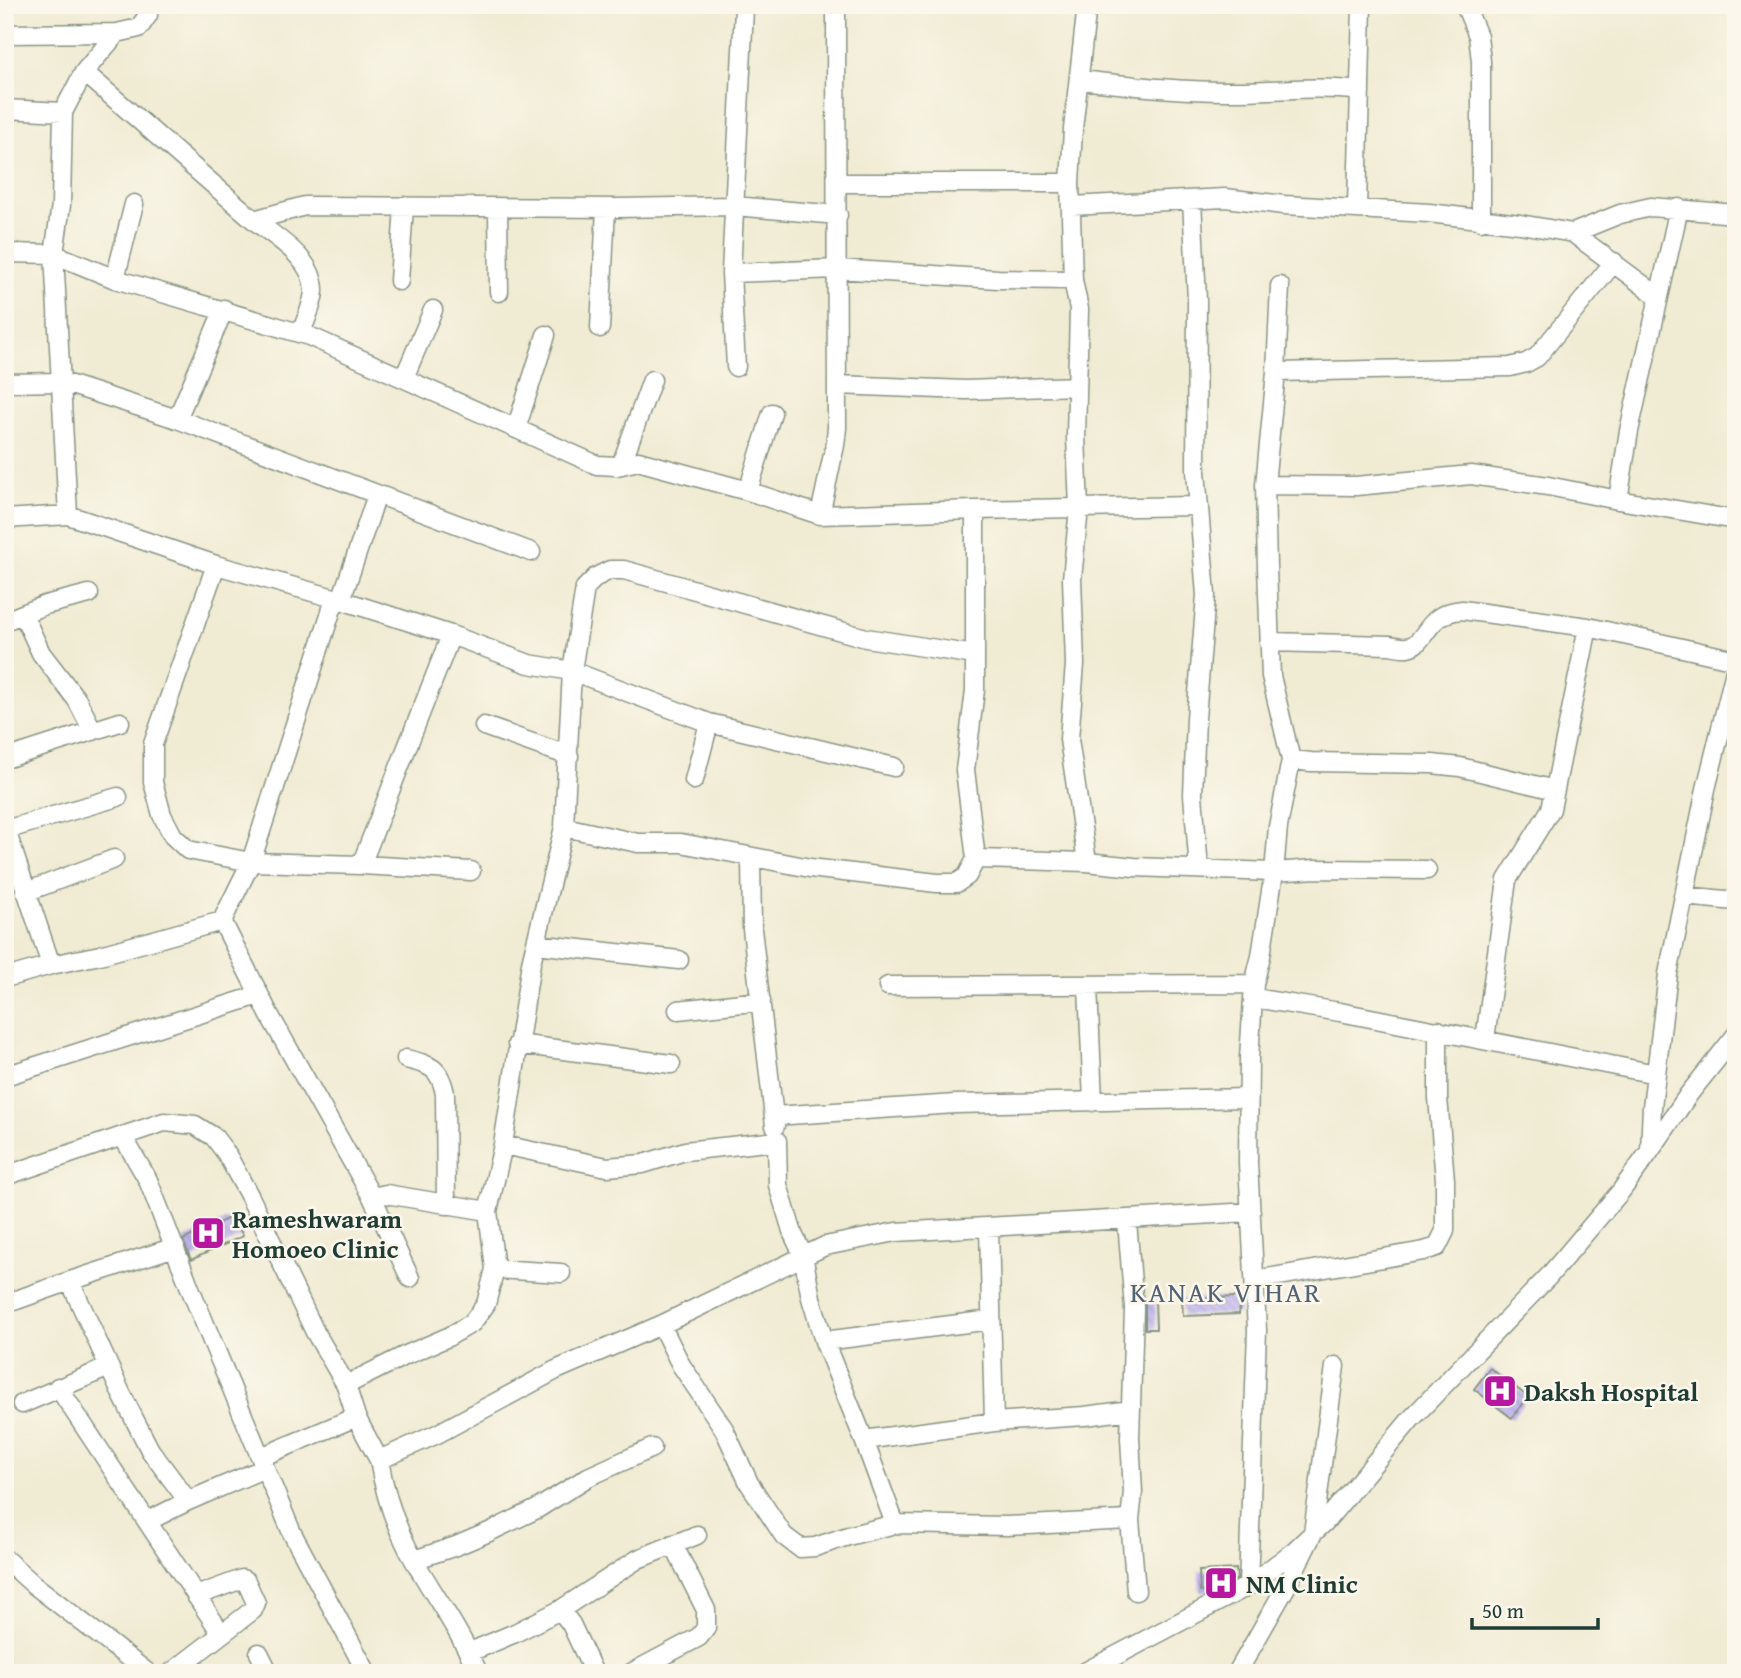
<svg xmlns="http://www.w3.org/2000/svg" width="1741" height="1678" font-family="'Gentium Book Plus',serif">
<defs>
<pattern id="building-back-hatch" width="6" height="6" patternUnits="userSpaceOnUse" patternTransform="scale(1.75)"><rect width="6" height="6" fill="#b4a9f0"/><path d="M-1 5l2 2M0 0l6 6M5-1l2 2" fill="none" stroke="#928bc3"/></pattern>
</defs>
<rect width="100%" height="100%" fill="#fbf7ec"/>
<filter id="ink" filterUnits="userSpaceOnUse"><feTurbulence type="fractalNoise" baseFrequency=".0143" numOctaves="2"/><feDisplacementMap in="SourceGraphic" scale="14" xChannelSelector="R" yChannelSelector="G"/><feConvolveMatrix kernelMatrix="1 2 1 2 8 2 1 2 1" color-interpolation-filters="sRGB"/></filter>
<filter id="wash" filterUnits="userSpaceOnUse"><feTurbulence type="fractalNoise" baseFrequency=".00686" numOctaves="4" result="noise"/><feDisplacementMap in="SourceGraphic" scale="28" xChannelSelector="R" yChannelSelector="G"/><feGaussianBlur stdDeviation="1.57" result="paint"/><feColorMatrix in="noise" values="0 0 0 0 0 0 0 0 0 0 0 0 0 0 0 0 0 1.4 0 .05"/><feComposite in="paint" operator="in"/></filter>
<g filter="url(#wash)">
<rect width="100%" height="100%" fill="#f0ebd3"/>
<g id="blocks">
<path fill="url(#building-back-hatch)" d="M 233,1216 L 243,1236 L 191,1260 L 183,1240 Z
M 1239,1297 L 1239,1314 L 1183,1316 L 1182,1299 Z
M 1155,1300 L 1156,1329 L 1145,1329 L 1145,1301 Z
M 1490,1368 L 1528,1397 L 1512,1418 L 1474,1389 Z
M 1236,1569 L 1237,1579 L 1214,1591 L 1200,1592 L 1199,1571 Z"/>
</g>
</g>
<g filter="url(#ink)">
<use href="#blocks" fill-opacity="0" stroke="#889484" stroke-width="2"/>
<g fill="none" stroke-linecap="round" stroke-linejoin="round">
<g stroke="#889484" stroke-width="21">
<path id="minor" d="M 1087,5 L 1073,129 L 1070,183 L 1073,280 L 1079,309 L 1076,437 L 1079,508 L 1197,506
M 1465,5 L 1478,36 L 1481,61 L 1481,221
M 744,9 L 731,273 L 837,269 L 998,279 L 1073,280
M 5,34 L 117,33
M 84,72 L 254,220 L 305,206 L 617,208 L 734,206 L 838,215
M 1079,80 C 1128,85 1176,91 1225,91 C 1270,92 1314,85 1360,91
M 5,109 L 63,112
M 838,183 L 1070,183
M 1192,200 L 1197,300 L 1196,471 L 1206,595 L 1196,718 L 1193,795 L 1199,869
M 1071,206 L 1225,198 L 1284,205 L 1429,213 L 1520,224 L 1573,233 L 1659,297 L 1629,431 L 1618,500 L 1548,486 L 1471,475 L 1356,486 L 1265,485
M 498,207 L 499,292
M 1357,208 L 1362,5
M 254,220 C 276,238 313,258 314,290 C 314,303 305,321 301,333
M 1573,233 L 1620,214 L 1651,207 L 1736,214
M 5,253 L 54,254 L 115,279 L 309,336 L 597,465 L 617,466 L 638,461 L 748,491 L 820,515 L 975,510
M 731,273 L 736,367
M 115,279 L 134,204
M 399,281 L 404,206
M 1280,286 L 1276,372 L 1265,485 L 1267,567 L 1271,676 L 1291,760 L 1311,762 L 1432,764 L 1460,767 L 1555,790
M 1659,297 L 1679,208
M 600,328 L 606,208
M 1276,372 L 1510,367 L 1526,363 L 1537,357 L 1614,262
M 404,378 L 433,310
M 5,383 L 62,382 L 177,419 L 531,552
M 837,385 L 966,390 L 1077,386
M 177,419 L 224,309
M 516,429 L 546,335
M 621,465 L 652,380
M 748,491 L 772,413
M 1618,500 L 1736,520
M 68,515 L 216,565 L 153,744 L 153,782 L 162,815 L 173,836 L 188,850 L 251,862 L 222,921
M 820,515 L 835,445 L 837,428 L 836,5
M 5,519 L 68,515 L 54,254 L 61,205 L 63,112 L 84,72 L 117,33 L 139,28 L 148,15 L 146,5
M 216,565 L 341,600 L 451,635 L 529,664 L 572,671 L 709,723 L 894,767
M 335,599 L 251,862 L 361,865 L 451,635
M 341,600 L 377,495
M 23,614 L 41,653 L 77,700 L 93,731
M 5,621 L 45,605 L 89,594
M 1269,642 L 1390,645 C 1395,646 1402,648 1407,647 C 1428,644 1424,613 1462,610 L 1588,627
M 484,726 L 569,756
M 5,759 L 120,722
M 1291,760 L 1278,827 L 1274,872 L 1315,869 L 1427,870
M 694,780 L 709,723
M 564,827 L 572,671 L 585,588 L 596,577 L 610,570 L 624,570 L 866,638 L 975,655
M 751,858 L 752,929 L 775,1126
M 976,859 L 1087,862
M 361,865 L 471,871
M 26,892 L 114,859
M 1683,896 L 1736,901
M 536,944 L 679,960
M 51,965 L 7,833 L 12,828 L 118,797
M 5,978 L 51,965 L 100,955 L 222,921 L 270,1016 L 372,1197 L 386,1194 L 488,1211
M 888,986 L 1254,984
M 1088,986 L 1093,1102
M 1254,998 L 1340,1012 L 1656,1074
M 678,1010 L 761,1001
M 1485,1039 L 1507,880 L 1551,809 L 1588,627 L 1736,660
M 517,1044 L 671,1064
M 406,1059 C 430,1065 440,1067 445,1094 L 446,1205
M 5,1076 L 259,995
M 774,1116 L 955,1104 L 1248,1098
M 123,1137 L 148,1180 L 192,1293 L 292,1533 L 367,1673
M 503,1145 L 607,1167 L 643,1164 L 685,1151 L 777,1141 L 778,1185 L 793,1234 L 803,1255 L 811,1298 L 824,1341 L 864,1440 L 994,1422 L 1085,1416 L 1131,1410
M 1650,1151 L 1689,1094 L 1736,1035
M 5,1176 L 164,1122 L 195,1125 L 214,1137 L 226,1153 L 250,1197 L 315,1332 L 346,1385 L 356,1417 L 379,1460 L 437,1434 L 556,1370 L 661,1325 L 825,1246 L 896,1232 L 1251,1212
M 372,1197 L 410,1278
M 989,1228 L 994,1422
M 175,1247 L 70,1281 L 121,1393 L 150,1450 L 188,1501 L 265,1468
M 495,1269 L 561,1273
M 1255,1280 L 1424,1251 L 1437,1247 L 1445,1231 L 1445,1180 L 1438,1098 L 1438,1030
M 5,1304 L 70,1281
M 661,1325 L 681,1365 L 724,1429 L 749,1483 L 784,1536 L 800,1548 L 815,1547 L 848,1536 L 895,1524 L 1007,1526 L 1130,1520 L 1133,1492 L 1130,1438 L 1134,1308 L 1127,1221
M 824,1341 L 991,1320
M 346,1385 L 404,1356 L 448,1337 L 472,1323 L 486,1304 L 495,1269 L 488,1211 L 503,1145 L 531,963 L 564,827 L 638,843 L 681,843 L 810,868 L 937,883 L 957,883 L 967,876 L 976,859 L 965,770 L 975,690 L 975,510 L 1079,508 L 1072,579 L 1075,664 L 1069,739 L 1087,862 L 1134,867 L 1274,872 L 1261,956 L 1254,984 L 1249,1058 L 1248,1163 L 1257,1330 L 1248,1586
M 58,1387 L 221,1633
M 22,1404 L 109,1367
M 864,1440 L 895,1524
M 261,1457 L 356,1417
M 379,1460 C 384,1490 394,1522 408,1549 C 430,1591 460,1629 478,1673
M 1130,1520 L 1136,1591
M 148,1521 L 188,1501
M 5,1559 L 33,1584 L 148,1673
M 414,1560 L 456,1546 L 489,1532 L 537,1509 L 588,1477 L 652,1448
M 560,1610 L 571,1624 L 594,1673
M 470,1652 L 515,1633 L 560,1610 L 638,1559 L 697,1535
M 259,1653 L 269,1673
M 171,1673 L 253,1610 L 256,1603 L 246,1581 L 242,1579 L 196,1596
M 631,1673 L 699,1637 L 706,1628 L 706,1610 L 673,1544
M 1083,1673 L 1248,1586 L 1294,1551 L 1325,1522 L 1411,1419 L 1548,1277 L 1621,1191 L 1650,1151 L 1652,1107 L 1668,974 L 1706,789 L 1736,667
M 1237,1673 L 1286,1587 L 1313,1533 L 1335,1366"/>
</g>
<use href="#minor" stroke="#fff" stroke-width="18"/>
</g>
</g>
<defs>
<g id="hospital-square" transform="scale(1.75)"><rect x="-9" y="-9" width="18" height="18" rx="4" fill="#b5179e" stroke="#fbf7ec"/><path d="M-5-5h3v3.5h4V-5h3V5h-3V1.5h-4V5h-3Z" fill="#fff"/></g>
</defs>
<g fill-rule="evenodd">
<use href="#hospital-square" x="208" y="1233"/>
<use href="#hospital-square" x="1500" y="1391"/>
<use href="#hospital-square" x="1221" y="1583"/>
</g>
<g text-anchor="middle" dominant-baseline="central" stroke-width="5" stroke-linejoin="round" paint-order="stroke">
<g font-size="26" font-weight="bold" fill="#1f3d34" stroke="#fbf7ec" text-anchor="start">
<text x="232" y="1218">Rameshwaram<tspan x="232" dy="30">Homoeo Clinic</tspan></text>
<text x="1524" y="1391">Daksh Hospital</text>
<text x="1246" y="1583">NM Clinic</text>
</g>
<g font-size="28" letter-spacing="2" fill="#536376" stroke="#fbf7ec">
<text x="1226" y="1291">KANAK VIHAR</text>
</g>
</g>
<rect width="1741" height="1678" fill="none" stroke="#fbf7ec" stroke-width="28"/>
<path d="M1472 1618v10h126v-10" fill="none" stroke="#1f3d34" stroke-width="3.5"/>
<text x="1482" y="1618" font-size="21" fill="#1f3d34" stroke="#fbf7ec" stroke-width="5" paint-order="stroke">50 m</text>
</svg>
